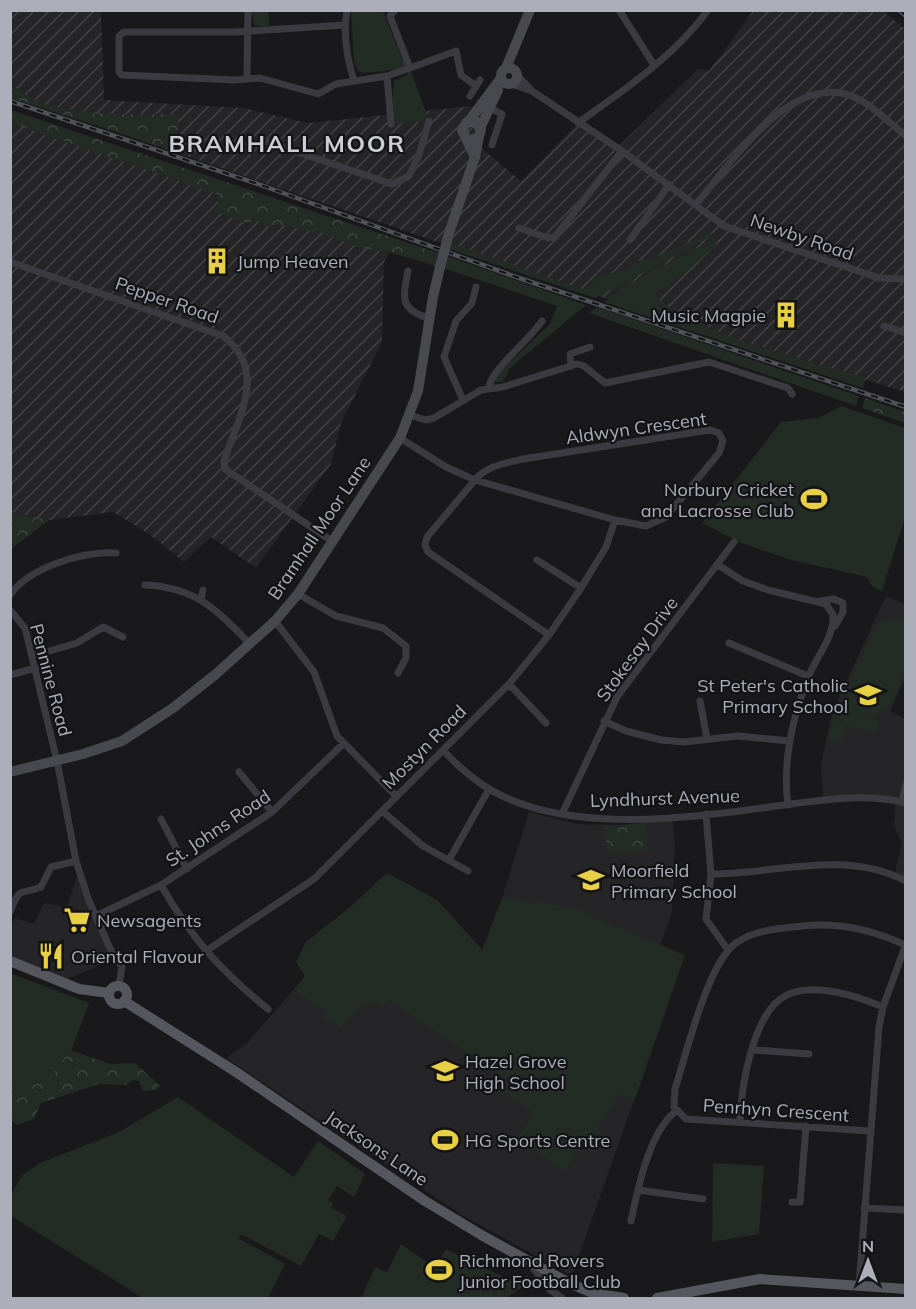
<svg xmlns="http://www.w3.org/2000/svg" width="916" height="1309" font-family="Mulish,sans-serif">
<defs>
<pattern id="industrial-furrows" width="10" height="10" patternUnits="userSpaceOnUse" patternTransform="scale(1.5)"><rect width="10" height="10" fill="#252528"/><path d="M-1 1l2-2M0 10L10 0M9 11l2-2" fill="none" stroke="#424245"/></pattern>
<pattern id="forest-crowns" width="20" height="18" patternUnits="userSpaceOnUse" patternTransform="scale(1.5)"><rect width="20" height="18" fill="#232b25"/><path d="M2 6a3 3 0 1 1 6 0M12 15a3 3 0 1 1 6 0" fill="none" stroke="#404743"/></pattern>
</defs>
<rect width="100%" height="100%" fill="#19191b"/>
<path fill="#252528" d="M 886,596 L 905,604 L 905,678 L 890,711 L 905,719 L 905,877 L 895,873 L 902,844 L 894,825 L 896,801 L 823,800 L 821,763 L 833,710 Z
M 529,812 L 577,824 L 617,825 L 673,820 L 675,851 L 672,912 L 660,946 L 685,955 L 572,1276 L 462,1215 L 226,1058 L 246,1044 L 304,978 L 304,973 L 296,962 L 306,942 L 349,908 L 387,873 L 437,900 L 483,950 L 500,905 Z
M 77,876 L 111,957 L 96,967 L 59,982 L 11,961 L 11,927 L 15,918 L 34,924 L 44,903 L 67,907 Z"/>
<path fill="url(#industrial-furrows)" d="M 11,11 L 101,11 L 104,100 L 243,108 L 308,123 L 482,105 L 474,142 L 521,181 L 578,123 L 617,148 L 698,69 L 709,71 L 753,11 L 883,11 L 905,29 L 905,392 L 554,282 L 11,96 Z
M 11,123 L 389,252 L 384,262 L 382,342 L 341,423 L 331,464 L 256,568 L 211,537 L 184,562 L 149,534 L 113,512 L 49,520 L 11,512 Z"/>
<path fill="#232b25" d="M 251,11 L 269,11 L 269,26 L 255,26 Z
M 351,11 L 383,11 L 402,58 L 410,68 L 429,121 L 391,124 L 394,81 L 407,75 L 410,68 L 364,73 L 357,71 L 354,59 Z
M 710,232 L 712,236 L 595,298 L 449,249 L 451,243 L 585,290 L 597,277 L 628,269 L 637,261 L 656,257 Z
M 714,239 L 716,245 L 688,271 L 654,294 C 682,330 818,363 866,378 L 863,388 L 604,302 L 627,285 Z
M 447,256 L 586,305 L 510,368 L 503,382 L 495,382 L 496,375 L 550,324 L 557,306 L 443,268 Z
M 597,307 L 859,396 L 856,406 L 589,313 Z
M 841,406 L 905,428 L 905,518 L 882,591 L 872,587 L 867,577 L 791,560 L 739,542 L 702,523 L 781,422 L 818,418 Z
M 894,618 L 905,619 L 905,673 L 891,704 L 872,718 L 844,712 L 878,721 L 875,733 L 846,726 L 841,743 L 828,740 L 836,710 L 844,712 L 850,679 L 878,623 Z
M 387,873 L 437,900 L 482,950 L 502,898 L 570,907 L 685,955 L 634,1102 L 620,1094 L 587,1145 L 584,1144 L 566,1171 L 517,1139 L 534,1112 L 504,1092 L 511,1082 L 389,1000 L 383,1009 L 372,1003 L 362,1004 L 341,1027 L 324,1017 L 327,1012 L 294,990 L 305,976 L 296,962 L 306,942 L 349,908 Z
M 10,973 L 89,1003 L 62,1075 L 11,1088 Z
M 178,1097 L 294,1177 L 318,1141 L 365,1174 L 354,1197 L 337,1186 L 328,1200 L 333,1203 L 331,1208 L 347,1216 L 333,1241 L 319,1234 L 301,1266 L 241,1234 L 238,1238 L 285,1264 L 268,1298 L 143,1298 L 11,1216 L 11,1195 L 22,1175 L 40,1163 L 119,1132 Z
M 713,1163 L 764,1166 L 759,1234 L 712,1242 Z
M 401,1244 L 434,1267 L 446,1249 L 518,1284 L 527,1275 L 533,1280 L 506,1298 L 361,1298 L 375,1267 L 387,1272 Z"/>
<path fill="url(#forest-crowns)" d="M 11,83 C 42,119 134,114 179,114 L 176,151 L 11,98 Z
M 11,110 L 441,254 L 436,266 L 389,252 L 360,248 L 324,234 L 277,224 L 269,227 L 257,221 L 246,223 L 215,212 L 220,195 L 11,123 Z
M 865,398 L 905,412 L 905,423 L 862,408 Z
M 11,512 L 49,520 L 11,549 Z
M 644,824 L 649,852 L 608,854 L 604,826 Z
M 71,1050 L 110,1064 L 135,1063 L 160,1086 L 156,1090 L 143,1091 L 139,1081 L 133,1080 L 126,1085 L 99,1084 L 41,1103 L 34,1119 L 17,1125 L 11,1121 L 11,1086 L 51,1076 Z"/>
<g fill="none" stroke-linecap="round" stroke-linejoin="round">
<path stroke="#3a3a40" stroke-width="7" d="M 347,10 C 343,33 347,59 354,81
M 619,10 L 654,65
M 345,25 L 236,32 L 124,32 L 119,36 L 119,72 L 122,75 L 235,80 L 260,78 L 318,94 L 336,84 L 387,76 L 391,124
M 410,68 L 456,51 L 461,75 L 476,86
M 517,75 L 532,91 L 622,151 L 724,226 L 879,278 L 906,279
M 387,76 L 410,68 L 390,16 L 395,10
M 247,78 L 248,10
M 511,84 L 529,90
M 470,96 L 480,80
M 487,107 L 502,114 L 492,145
M 578,123 C 624,90 675,56 708,10
M 267,142 L 392,184 L 409,176 L 419,155 L 429,121
M 696,204 C 730,165 785,79 845,94 C 867,99 888,122 906,136
M 519,228 L 548,238 L 555,237 L 622,151
M 630,240 L 669,185
M 10,262 L 223,336 C 268,370 239,416 224,461 L 225,469 L 332,541
M 408,271 C 403,297 399,310 429,318
M 884,326 L 906,333
M 571,366 L 570,354 L 590,347
M 489,388 C 488,373 532,337 542,321
M 463,400 L 444,357 L 456,321 L 472,303 L 476,287
M 409,415 L 426,420 L 434,418 L 481,390 L 503,387 L 577,364 L 584,366 L 605,383 L 709,362 L 788,388 L 792,394
M 400,438 L 446,467 L 475,480 L 615,520 L 646,526 L 666,517 L 719,453 L 723,441 L 719,433 L 710,430 L 523,459 C 506,463 486,466 475,480 L 427,537 L 425,545 L 428,552 L 549,635
M 537,560 L 581,588
M 718,565 L 743,581 L 768,590 L 826,604 L 833,615 C 834,639 816,656 808,678 C 792,719 782,761 788,805
M 145,585 C 194,587 217,609 249,643
M 298,594 L 336,616 L 383,628 L 406,646 L 406,658 L 398,673
M 10,595 C 29,567 84,551 116,553
M 201,599 L 203,590
M 821,601 L 834,599 L 843,603 L 843,612 L 835,626
M 10,610 L 25,628 L 57,761 L 76,861 L 89,901 L 113,955 L 122,966 L 119,986
M 275,621 L 314,672 L 337,736 L 396,796
M 729,643 L 808,676
M 32,656 L 77,643 L 103,627 L 123,637
M 10,675 L 36,668
M 509,684 L 546,723
M 700,701 L 707,739
M 604,721 L 626,731 L 661,740 L 684,742 L 738,736 L 789,741
M 443,750 C 454,762 467,774 480,783 C 555,836 684,819 770,807 C 814,801 861,792 906,803
M 239,772 L 272,812
M 902,802 L 906,784
M 382,811 L 423,846 L 468,871
M 562,814 L 617,697 L 734,542
M 706,814 L 711,874 L 706,919 L 728,950
M 161,819 L 187,869
M 449,860 L 489,789
M 711,874 C 777,874 842,849 906,881
M 161,885 C 191,938 221,971 268,1009
M 10,912 C 21,884 19,896 41,887 L 51,867 L 76,861
M 96,916 L 161,885 L 272,812 L 343,744
M 206,951 L 314,879 L 509,684 L 549,635 L 581,588 L 606,547 L 615,520
M 754,1050 L 809,1054
M 740,1122 C 741,1089 752,1014 785,996 C 812,981 857,996 883,1007
M 870,1131 L 686,1119 L 674,1107 L 675,1089 C 686,1055 708,962 736,943 C 753,931 774,929 794,927 C 834,921 869,928 905,945
M 638,1190 L 703,1199
M 792,1202 L 800,1202 L 806,1126
M 864,1208 L 906,1210
M 631,1221 C 638,1188 649,1132 676,1111
M 530,1264 L 549,1289 L 562,1298
M 859,1286 L 879,1027 L 883,1007 L 906,944"/>
<path stroke="#48494f" stroke-width="10" d="M501 76a8 8 0 1 1 16 0a8 8 0 1 1-16 0Z
M 506,68 L 530,10
M 469,121 L 501,78
M 480,128 L 498,90
M 467,139 L 473,140 L 479,136 L 481,130 L 476,122 L 467,122 L 462,130 L 475,157
M 450,230 L 475,157 L 479,136
M 10,772 L 83,754 L 122,741 L 173,708 L 216,674 L 275,621 L 298,594 L 400,438 L 418,391 L 433,297 L 440,267"/>
<path stroke="#56565e" stroke-width="10" d="M 10,961 L 79,989 L 109,993
M109 995a9 9 0 1 1 18 0a9 9 0 1 1-18 0Z
M 124,1001 L 236,1072 L 425,1201 L 483,1236 L 571,1284 L 593,1293 L 624,1298
M 657,1298 L 760,1279 L 906,1289"/>
<g stroke="#515258" stroke-width="4.5">
<path id="rail" d="M 899,10 L 906,16
M 10,101 L 258,184 L 519,278 L 906,407"/>
</g>
<use href="#rail" stroke="#141416" stroke-width="2" stroke-dasharray="7" stroke-linecap="butt"/>
<path stroke="#48494f" stroke-width="10" d="M 440,267 L 450,230"/>
</g>
<defs>
<g id="building-bare" transform="scale(2.07)"><path d="M-4-6H4V6H1V3H-1V6H-4ZM-2.5-4.3h1.7v1.8h-1.7ZM.8-4.3h1.7v1.8H.8ZM-2.5-1h1.7V.8h-1.7ZM.8-1h1.7V.8H.8Z" fill="#e8d044" stroke="#141416" stroke-width="2.5" paint-order="stroke"/></g>
<g id="stadium-bare" transform="scale(2.07)"><path d="M0-5a6.5 5 0 1 0 0 10a6.5 5 0 1 0 0-10ZM-3.5-1.8h7v3.6h-7Z" fill="#e8d044" stroke="#141416" stroke-width="2.5" paint-order="stroke"/></g>
<g id="school-bare" transform="scale(2.07)"><path d="M0-5L7-2L0 1L-7-2ZM-4 1L0 2.5L4 1V4Q0 6-4 4Z" fill="#e8d044" stroke="#141416" stroke-width="2.5" paint-order="stroke"/></g>
<g id="supermarket-bare" transform="scale(2.07)"><path d="M-6-5.5h2.5l.6 2H6L4.5 2H-2.5L-4.4-4H-6ZM-1.5 3.2a1.3 1.3 0 1 0 .1 0ZM3 3.2a1.3 1.3 0 1 0 .1 0Z" fill="#e8d044" stroke="#141416" stroke-width="2.5" paint-order="stroke"/></g>
<g id="restaurant-bare" transform="scale(2.07)"><path d="M-5-6h1v4h1v-4h1v4h1v-4h1v5L-1.5 .5V6h-2V.5L-5-1ZM5-6V6H3V1.5H1.5Q1.5-4 5-6Z" fill="#e8d044" stroke="#141416" stroke-width="2.5" paint-order="stroke"/></g>
</defs>
<g fill-rule="evenodd">
<use href="#building-bare" x="217" y="261"/>
<use href="#building-bare" x="786" y="315"/>
<use href="#stadium-bare" x="814" y="499"/>
<use href="#school-bare" x="868" y="695"/>
<use href="#school-bare" x="591" y="880"/>
<use href="#supermarket-bare" x="77" y="920"/>
<use href="#restaurant-bare" x="51" y="956"/>
<use href="#school-bare" x="445" y="1071"/>
<use href="#stadium-bare" x="445" y="1140"/>
<use href="#stadium-bare" x="439" y="1270"/>
</g>
<g text-anchor="middle" dominant-baseline="central" stroke-width="4.5" stroke-linejoin="round" paint-order="stroke">
<g font-size="18" fill="#acaeba" stroke="#141416">
<text transform="translate(802 237) rotate(19)">Newby Road</text>
<text transform="translate(167 300) rotate(19)">Pepper Road</text>
<text transform="translate(636 428) rotate(-8)">Aldwyn Crescent</text>
<text transform="translate(319 528) rotate(-56)">Bramhall Moor Lane</text>
<text transform="translate(637 649) rotate(-54)">Stokesay Drive</text>
<text transform="translate(51 680) rotate(75)">Pennine Road</text>
<text transform="translate(424 747) rotate(-45)">Mostyn Road</text>
<text transform="translate(665 798) rotate(-2)">Lyndhurst Avenue</text>
<text transform="translate(218 828) rotate(-34)">St. Johns Road</text>
<text transform="translate(776 1110) rotate(4)">Penrhyn Crescent</text>
<text transform="translate(377 1148) rotate(34)">Jacksons Lane</text>
</g>
<g font-size="18" fill="#acaeba" stroke="#141416" text-anchor="start">
<text x="237" y="261">Jump Heaven</text>
<text x="766" y="315" text-anchor="end">Music Magpie</text>
<text x="794" y="489" text-anchor="end">Norbury Cricket<tspan x="794" dy="21">and Lacrosse Club</tspan></text>
<text x="848" y="685" text-anchor="end">St Peter's Catholic<tspan x="848" dy="21">Primary School</tspan></text>
<text x="611" y="870">Moorfield<tspan x="611" dy="21">Primary School</tspan></text>
<text x="97" y="920">Newsagents</text>
<text x="71" y="956">Oriental Flavour</text>
<text x="465" y="1061">Hazel Grove<tspan x="465" dy="21">High School</tspan></text>
<text x="465" y="1140">HG Sports Centre</text>
<text x="459" y="1260">Richmond Rovers<tspan x="459" dy="21">Junior Football Club</tspan></text>
</g>
<g font-size="24" font-weight="bold" letter-spacing="1.5" fill="#cdcdd6" stroke="#141416">
<text x="287" y="143">BRAMHALL MOOR</text>
</g>
</g>
<rect width="916" height="1309" fill="none" stroke="#acaeba" stroke-width="24"/>
<g transform="translate(868 1261)" stroke="#141416" stroke-width="4.5" paint-order="stroke">
<path d="M0-4.5L10 22L0 15L-10 22Z" fill="#acaeba"/>
<text y="-9" font-size="16" font-weight="bold" text-anchor="middle" fill="#acaeba">N</text>
</g>
</svg>
